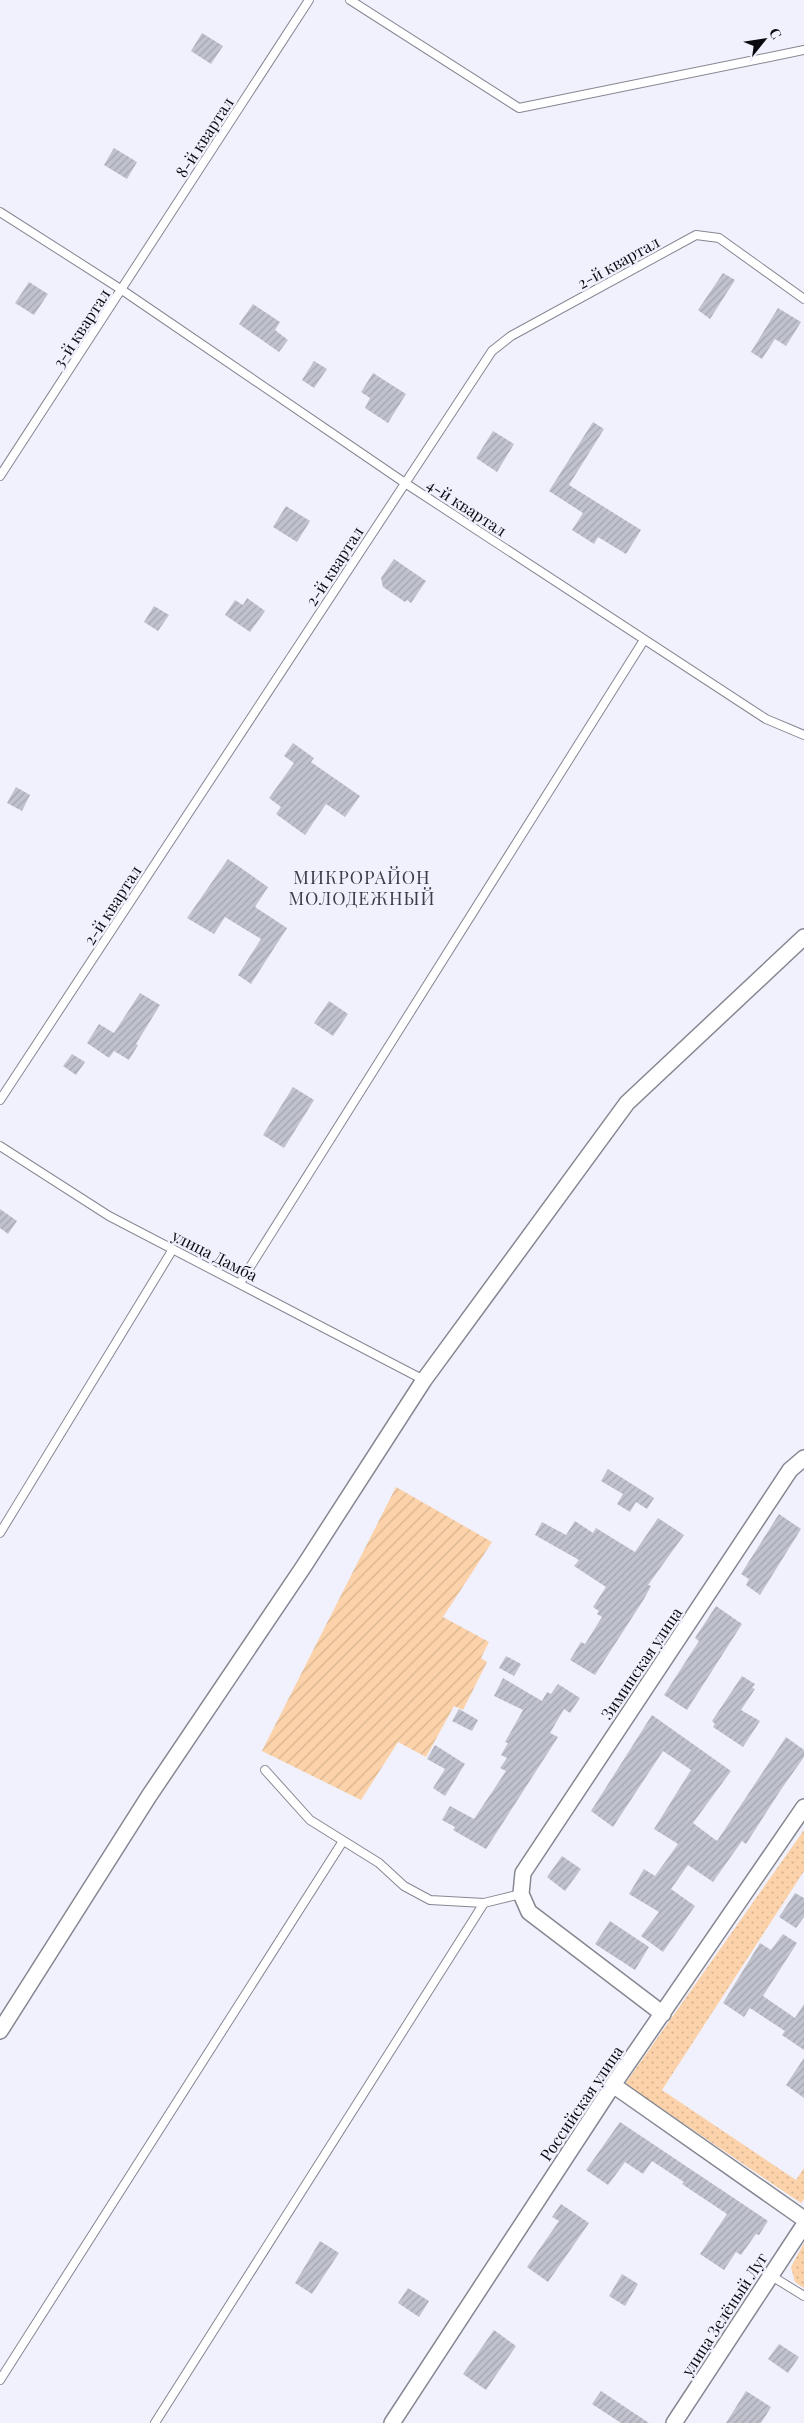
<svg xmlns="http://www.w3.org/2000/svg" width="804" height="2423" font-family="'Playfair Display',serif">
<defs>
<pattern id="grass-dots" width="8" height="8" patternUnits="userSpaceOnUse" patternTransform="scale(1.25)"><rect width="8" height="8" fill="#fbd2a9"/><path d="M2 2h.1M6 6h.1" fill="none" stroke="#d6b390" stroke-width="1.8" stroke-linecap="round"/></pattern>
<pattern id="garden-furrows" width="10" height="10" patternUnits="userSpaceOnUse" patternTransform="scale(1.25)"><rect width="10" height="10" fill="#fbd2a9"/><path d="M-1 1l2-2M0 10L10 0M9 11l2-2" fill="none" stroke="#d6b390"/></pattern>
<pattern id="building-hatch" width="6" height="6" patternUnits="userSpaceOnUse" patternTransform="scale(1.25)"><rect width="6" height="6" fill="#c0c2cd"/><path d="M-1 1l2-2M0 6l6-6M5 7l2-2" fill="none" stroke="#a4a5af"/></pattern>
</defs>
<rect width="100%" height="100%" fill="#f0f1fd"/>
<path fill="url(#grass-dots)" d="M 804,1830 L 804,1871 L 662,2090 L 796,2180 L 804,2168 L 804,2199 L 801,2203 L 625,2084 Z
M 804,2243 L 804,2288 L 795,2282 L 791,2267 Z"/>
<path fill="url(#garden-furrows)" d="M 396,1487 L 492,1542 L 443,1617 L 489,1642 L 481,1658 L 487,1662 L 463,1710 L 454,1706 L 426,1757 L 398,1742 L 361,1800 L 262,1751 Z"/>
<path fill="url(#building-hatch)" d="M 202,33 L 223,46 L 211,64 L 191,51 Z
M 114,148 L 137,162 L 127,179 L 104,165 Z
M 723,273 L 735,280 L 710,319 L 698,310 Z
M 29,282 L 48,294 L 34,315 L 15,303 Z
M 253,304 L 280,322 L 275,330 L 288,340 L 279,352 L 239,324 Z
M 778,308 L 801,322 L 786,346 L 775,339 L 762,359 L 751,352 Z
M 314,361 L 327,369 L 314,388 L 302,380 Z
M 373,373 L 406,394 L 388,423 L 365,408 L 370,398 L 361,392 Z
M 593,422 L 604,429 L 569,485 L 641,530 L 626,554 L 598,537 L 594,544 L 572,530 L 583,513 L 549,491 Z
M 493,431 L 514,444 L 497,472 L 476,458 Z
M 286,506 L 310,521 L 297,542 L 273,527 Z
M 394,559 L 426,581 L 411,603 L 407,600 L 405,602 L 383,587 L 381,578 Z
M 247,598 L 265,611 L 250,632 L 225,615 L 235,600 L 243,605 Z
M 154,606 L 169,615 L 158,631 L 144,622 Z
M 293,743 L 314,758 L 311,762 L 360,796 L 345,817 L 326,804 L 305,835 L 276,814 L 281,807 L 269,798 L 294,763 L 284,756 Z
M 16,787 L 30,795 L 22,811 L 7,803 Z
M 228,859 L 268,887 L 255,907 L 287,928 L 251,984 L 238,975 L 261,939 L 225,917 L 214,934 L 187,918 Z
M 140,993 L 160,1005 L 136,1044 L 138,1045 L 129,1060 L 114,1051 L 109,1058 L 87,1043 L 99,1024 L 114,1033 Z
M 329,1001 L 348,1014 L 333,1036 L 314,1023 Z
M 72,1054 L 85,1062 L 76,1075 L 63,1066 Z
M 293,1087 L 314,1100 L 284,1148 L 263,1135 Z
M 0,1209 L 17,1221 L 8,1234 L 0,1228 Z
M 608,1469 L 654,1498 L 647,1509 L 636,1502 L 630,1512 L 617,1504 L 623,1494 L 601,1481 Z
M 779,1514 L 801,1529 L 760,1595 L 746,1585 L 749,1579 L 741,1574 Z
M 658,1518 L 684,1535 L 648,1585 L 651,1586 L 644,1599 L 595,1675 L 570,1660 L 581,1642 L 585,1644 L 602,1617 L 597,1614 L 599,1611 L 593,1607 L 606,1587 L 574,1566 L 579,1560 L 535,1535 L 542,1522 L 566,1535 L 575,1521 L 593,1533 L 596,1528 L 635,1552 Z
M 716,1606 L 742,1624 L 687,1710 L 664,1695 L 699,1641 L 695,1638 Z
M 506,1656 L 521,1664 L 514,1676 L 499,1668 Z
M 742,1676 L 755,1684 L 752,1688 L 755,1689 L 741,1710 L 760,1721 L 743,1747 L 713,1727 L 715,1724 L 712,1721 Z
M 503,1678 L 542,1701 L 547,1692 L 551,1694 L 558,1684 L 580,1698 L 570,1713 L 564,1709 L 550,1733 L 558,1737 L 486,1849 L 453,1830 L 455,1827 L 442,1820 L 450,1806 L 474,1819 L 506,1771 L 500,1768 L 507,1758 L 501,1755 L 508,1743 L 505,1742 L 523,1710 L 494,1696 Z
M 459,1709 L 478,1720 L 472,1731 L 452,1721 Z
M 652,1715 L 731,1771 L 693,1823 L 717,1841 L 786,1737 L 804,1750 L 804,1757 L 780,1791 L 746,1844 L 742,1841 L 713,1882 L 688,1865 L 671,1889 L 695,1906 L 663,1952 L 641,1936 L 659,1912 L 629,1894 L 644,1869 L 655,1876 L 678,1844 L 654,1829 L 691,1770 L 663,1751 L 613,1827 L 591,1811 Z
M 435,1745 L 465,1764 L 445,1796 L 433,1788 L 445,1769 L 427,1759 Z
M 562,1856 L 581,1869 L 565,1891 L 547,1877 Z
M 795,1893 L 804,1898 L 804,1917 L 796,1928 L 779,1917 Z
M 610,1921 L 649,1947 L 635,1970 L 595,1944 Z
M 783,1934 L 797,1943 L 763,1996 L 795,2018 L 804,2004 L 804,2050 L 782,2035 L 785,2031 L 750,2008 L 744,2017 L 723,2003 L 760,1943 L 771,1950 Z
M 804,2058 L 804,2098 L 786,2085 Z
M 620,2122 L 768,2221 L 759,2235 L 756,2234 L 741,2255 L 736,2252 L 724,2270 L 700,2254 L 727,2214 L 682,2184 L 684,2182 L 652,2161 L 643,2174 L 625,2162 L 608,2185 L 586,2170 Z
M 561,2204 L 589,2223 L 548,2282 L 527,2267 L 559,2221 L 552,2217 Z
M 320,2241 L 339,2253 L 312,2294 L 295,2283 Z
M 622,2274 L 638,2284 L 625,2306 L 609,2296 Z
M 408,2288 L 429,2301 L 419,2317 L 398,2303 Z
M 494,2330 L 516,2346 L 486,2390 L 463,2374 Z
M 779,2344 L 799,2357 L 788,2373 L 768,2359 Z
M 601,2391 L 649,2423 L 621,2423 L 592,2404 Z
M 746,2391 L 771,2407 L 761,2423 L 726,2423 Z"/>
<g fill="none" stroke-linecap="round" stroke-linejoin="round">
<g stroke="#858791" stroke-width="10">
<path id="service" d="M 350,0 L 519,108 L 804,50
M 0,212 L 122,290 L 405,483 L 766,719 L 804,735
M 0,476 L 309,0
M 0,1100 L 492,351 L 511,336 L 696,235 L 719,238 L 804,299
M 0,1146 L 109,1216 L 424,1380
M 240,1283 L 644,640
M 0,1533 L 173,1249
M 265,1770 L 310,1820 L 379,1863 L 404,1886 L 430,1900 L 484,1903
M 770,2275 L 804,2296
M 0,2380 L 343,1841
M 155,2423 L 484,1903 L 521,1894"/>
</g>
<g stroke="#858791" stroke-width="18">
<path id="minor" d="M 663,2014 L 529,1912 L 521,1894 L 523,1873 L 790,1470 L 804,1458
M 0,2031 L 149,1796 L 304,1566 L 424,1380 L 627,1103 L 804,937
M 613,2085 L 804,2219
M 392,2423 L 613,2085 L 804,1807
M 674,2423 L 804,2225"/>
</g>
<use href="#service" stroke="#fff" stroke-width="8"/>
<use href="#minor" stroke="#fff" stroke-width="15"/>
</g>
<g text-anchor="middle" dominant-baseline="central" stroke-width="5" stroke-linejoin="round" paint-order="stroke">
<g font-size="16" fill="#0b0b0f" stroke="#f0f1fd">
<text transform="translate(204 137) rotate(-57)">8-й квартал</text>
<text transform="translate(618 262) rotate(-29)">2-й квартал</text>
<text transform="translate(81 328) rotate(-57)">3-й квартал</text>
<text transform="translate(467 507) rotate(33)">4-й квартал</text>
<text transform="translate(334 566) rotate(-57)">2-й квартал</text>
<text transform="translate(112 905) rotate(-57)">2-й квартал</text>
<text transform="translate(215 1255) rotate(27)">улица Дамба</text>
<text transform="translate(641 1663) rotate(-56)">Зиминская улица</text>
<text transform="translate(581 2103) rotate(-56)">Российская улица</text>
<text transform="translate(724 2314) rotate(-57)">улица Зелёный Луг</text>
</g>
<g font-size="18" letter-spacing="1" fill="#3c3d46" stroke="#f0f1fd">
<text x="362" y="877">МИКРОРАЙОН<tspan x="362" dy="21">МОЛОДЕЖНЫЙ</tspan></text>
</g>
</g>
<g transform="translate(764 40) rotate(60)" stroke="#f0f1fd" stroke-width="4" paint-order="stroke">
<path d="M0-4L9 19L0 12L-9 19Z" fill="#0b0b0f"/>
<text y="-8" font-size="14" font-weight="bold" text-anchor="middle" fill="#0b0b0f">С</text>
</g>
</svg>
